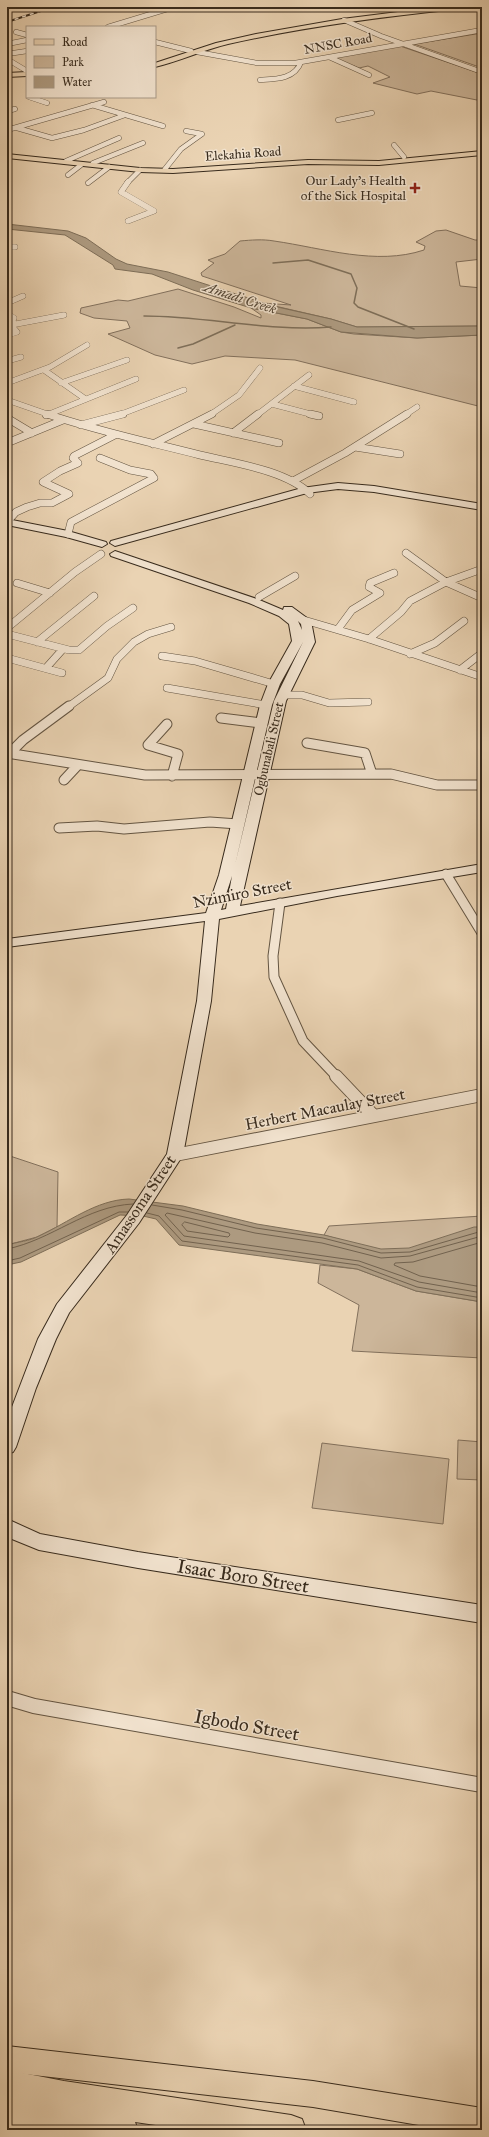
<svg xmlns="http://www.w3.org/2000/svg" width="489" height="2137" font-family="'IM FELL Great Primer',serif">
<rect width="100%" height="100%" fill="#ead3b3"/>
<filter id="stains"><feTurbulence type="fractalNoise" baseFrequency=".005" numOctaves="4"/><feColorMatrix values="0 0 0 0 .2 0 0 0 0 .09 0 0 0 0 .02 0 0 0 .5 -.17"/></filter>
<radialGradient id="worn" r=".72"><stop offset=".6" stop-color="#630" stop-opacity="0"/><stop offset="1" stop-color="#630" stop-opacity=".3"/></radialGradient>
<path fill="#ccb69a" stroke="#82705c" d="M 482,33 L 482,68 L 414,44 Z
M 400,46 L 482,74 L 482,101 L 431,91 L 417,94 L 373,83 L 390,77 L 368,66 L 359,68 L 333,58 Z
M 446,230 L 475,240 L 482,240 L 482,259 L 456,262 L 460,286 L 482,288 L 482,326 L 357,327 L 331,319 L 262,303 L 291,305 L 202,276 L 201,273 L 214,263 L 208,260 L 225,254 L 240,241 C 251,240 263,239 274,241 C 323,248 376,266 424,250 L 425,246 L 416,242 L 436,231 Z
M 178,289 L 234,307 L 261,318 L 261,315 L 251,308 L 307,319 L 341,332 L 354,334 L 417,338 L 482,335 L 482,407 L 295,360 L 225,356 L 192,364 L 155,355 L 108,334 L 130,328 L 127,321 L 94,318 L 80,313 L 81,308 L 118,300 L 128,301 Z
M 7,1155 L 58,1172 L 57,1227 L 37,1237 L 7,1245 Z
M 482,1216 L 482,1275 L 432,1266 L 324,1235 L 329,1226 Z
M 320,1265 L 357,1269 L 416,1291 L 482,1302 L 482,1358 L 352,1351 L 359,1305 L 318,1283 Z
M 458,1440 L 482,1442 L 482,1480 L 457,1479 Z
M 322,1443 L 449,1459 L 443,1524 L 312,1508 Z"/>
<path fill="#ad9a80" stroke="#7e6e58" d="M 7,224 L 68,231 L 86,238 L 116,259 L 127,264 L 168,272 L 273,306 L 331,319 L 357,327 L 482,326 L 482,335 L 417,338 L 341,332 L 307,319 L 251,308 L 193,290 L 152,274 L 115,269 L 113,265 L 65,235 L 7,229 Z
M 129,1199 L 183,1206 L 257,1224 L 324,1235 L 381,1249 L 409,1248 L 474,1227 L 482,1227 L 482,1302 L 416,1291 L 357,1269 L 179,1245 L 156,1219 L 143,1216 L 120,1215 L 21,1262 L 7,1265 L 7,1245 C 17,1242 30,1241 39,1236 C 69,1222 96,1200 129,1199 Z"/>
<g fill="none" stroke-linecap="round" stroke-linejoin="round">
<path stroke="#72624e" stroke-width="1" d="M 152,1205 L 182,1210 L 256,1228 L 323,1238 L 381,1253 L 410,1252 L 482,1231
M 147,1213 L 159,1216 L 182,1241 L 358,1265 L 417,1287 L 482,1298
M 185,1222 L 229,1233 L 230,1235 L 228,1237 L 187,1231 L 182,1225 Z
M 482,1236 L 410,1256 L 381,1258 L 322,1243 L 255,1233 L 167,1213 L 165,1215 L 184,1236 L 359,1261 L 419,1282 L 482,1293
M 482,1242 L 413,1262 L 395,1263 L 394,1265 L 420,1276 L 482,1287
M 7,1249 C 52,1240 86,1206 133,1204
M 7,1261 L 20,1258 L 119,1212 L 128,1212"/>
<path stroke="#7e6e58" stroke-width="1.5" d="M 273,263 L 308,260 L 351,274 L 357,288 L 354,303 L 358,307 L 414,329
M 144,316 C 207,316 268,332 331,327
M 178,348 L 193,344 L 235,325"/>
<g stroke="#645542" stroke-width="5.5">
<path id="street-far5" d="M 38,7 L 44,8
M 344,20 L 381,36 L 482,72
M 108,27 L 174,7
M 16,32 L 27,35
M 155,42 L 191,51
M 7,44 L 27,40
M 197,52 L 257,63 L 295,63 L 482,30
M 7,54 L 27,51
M 329,57 L 369,75
M 7,59 L 27,71
M 260,80 C 276,79 295,79 301,62
M 29,97 L 47,103
M 92,105 L 163,126
M 7,111 L 15,109
M 338,120 L 372,113
M 17,128 L 52,138 L 84,130 L 125,115
M 7,130 L 104,102
M 394,145 L 404,157
M 66,161 L 119,138
M 93,163 L 143,143
M 165,169 L 181,149 L 202,134 L 186,131
M 68,175 L 81,165
M 88,183 L 109,167
M 127,183 L 140,170"/>
</g>
<g stroke="#645542" stroke-width="6">
<path id="street-far4" d="M 128,221 L 154,211 L 121,192 L 128,182
M 7,247 L 15,247
M 7,303 L 23,296
M 7,314 L 14,318 L 11,325 L 17,332 L 7,335
M 11,325 L 64,315
M 7,361 L 21,357
M 44,370 L 84,398
M 7,383 L 50,367 L 87,345
M 61,383 L 127,360
M 294,386 L 354,402
M 7,400 L 50,415
M 272,404 L 314,415
M 47,415 L 136,379
M 119,415 L 184,390
M 210,415 L 239,395 L 260,368
M 257,415 L 309,375
M 405,415 L 417,407"/>
</g>
<g stroke="#645542" stroke-width="8">
<path id="street-far3" d="M 47,414 C 97,431 149,442 200,455 C 233,463 286,470 310,494
M 310,414 L 319,416
M 46,415 L 49,414
M 7,418 L 32,433
M 194,424 L 279,443
M 81,425 L 123,414
M 233,433 L 258,414
M 7,443 L 63,420
M 153,444 L 212,414
M 355,447 L 400,454
M 293,481 L 345,453 L 407,414
M 7,522 L 16,512 L 27,507 L 40,503 L 52,503 L 69,494 L 43,482 L 60,471 L 78,463 L 73,458 L 74,456 L 115,435
M 68,534 L 71,522 L 154,478 L 151,474 L 130,470 L 100,458
M 406,553 L 446,582 L 482,598
M 17,583 L 50,593
M 259,597 L 295,576
M 304,620 L 369,639 L 482,677
M 7,628 L 75,572 L 101,554
M 338,629 L 352,610 L 380,593 L 369,587 L 370,583 L 394,573
M 7,634 L 69,650 L 79,650 L 107,626 L 133,608
M 369,639 L 401,612 L 410,601 L 446,582 L 482,569
M 37,642 L 94,596
M 410,654 L 435,643 L 464,621
M 162,656 L 195,661 L 274,684
M 7,658 L 62,673
M 46,668 L 63,649
M 460,670 L 482,653
M 167,688 L 266,705
M 282,695 L 302,695 L 329,703 L 368,702
M 68,707 L 108,678 L 117,659 L 134,642 L 148,634 L 171,627"/>
</g>
<g stroke="#645542" stroke-width="11">
<path id="street-far2" d="M 221,718 L 261,723
M 167,724 L 148,745 L 178,754 L 172,776
M 307,743 L 365,753 L 372,774
M 7,753 L 145,775 L 391,774 L 437,785 L 482,785
M 10,753 L 23,740 L 69,706
M 64,780 L 78,765
M 59,828 L 97,826 L 124,829 L 210,822 L 238,824
M 446,874 L 482,933
M 280,903 L 273,956 L 274,977 L 303,1041 L 337,1077"/>
</g>
<g stroke="#645542" stroke-width="14">
<path id="street-far1" d="M 336,1076 L 373,1115
M 175,1155 L 482,1095"/>
</g>
<g stroke="#645542" stroke-width="16">
<path id="street" d="M 7,1698 L 34,1706 L 482,1785"/>
</g>
<g stroke="#382b1d" stroke-width="2">
<path id="secondary" d="M 338,483 L 374,486 L 482,504 L 482,510 L 374,492 L 338,489 L 307,493 L 115,546 L 110,543 L 111,541 L 302,488 Z
M 7,519 L 68,531 L 106,542 L 107,544 L 102,547 L 66,537 L 7,525 Z
M 115,551 L 257,599 L 283,610 L 284,607 L 292,607 L 311,621 L 315,642 L 286,701 L 240,906 L 482,864 L 482,872 L 337,896 L 219,919 L 211,1001 L 183,1155 L 139,1223 L 69,1313 L 56,1339 L 36,1388 L 16,1447 L 13,1452 L 7,1454 L 7,1420 L 38,1339 L 57,1304 L 127,1215 L 167,1154 L 197,1001 L 205,921 L 7,947 L 7,939 L 206,913 L 219,875 L 260,705 L 268,684 L 292,641 L 289,624 L 279,616 L 249,603 L 111,556 L 110,554 ZM 298,621 L 301,624 L 302,630 ZM 303,642 L 274,701 L 235,865 L 272,705 L 280,684 ZM 232,876 L 226,909 L 221,910 Z
M 7,1519 L 40,1534 L 138,1552 L 482,1605 L 482,1623 L 138,1568 L 39,1550 L 7,1537 Z"/>
</g>
<g stroke="#382b1d" stroke-width="2">
<path id="primary" d="M 438,7 L 460,7 L 457,9 C 380,17 303,27 228,44 C 203,50 180,61 155,67 L 155,63 L 216,43 L 256,34 L 342,19 Z
M 27,72 L 27,76 L 7,77 L 7,73 Z
M 482,151 L 482,155 L 379,165 L 308,164 L 173,173 L 140,172 L 7,158 L 7,154 L 140,168 L 173,169 L 308,160 L 379,161 Z
M 7,2046 L 313,2081 L 482,2108 L 482,2130 L 448,2130 L 313,2107 L 7,2072 Z"/>
</g>
<g stroke="#382b1d" stroke-width="2">
<path id="highway" d="M 7,2070 L 64,2081 L 291,2115 L 302,2119 L 306,2130 L 190,2130 L 135,2122 L 138,2130 L 30,2130 L 7,2126 Z"/>
</g>
<use href="#street-far5" stroke="#f1e2ce" stroke-width="4.5"/>
<use href="#street-far4" stroke="#f1e2ce" stroke-width="5.5"/>
<use href="#street-far3" stroke="#f1e2ce" stroke-width="7"/>
<use href="#street-far2" stroke="#f1e2ce" stroke-width="9"/>
<use href="#street-far1" stroke="#f1e2ce" stroke-width="12"/>
<use href="#street" stroke="#f1e2ce" stroke-width="14"/>
<use href="#secondary" fill="#f1e2ce" fill-rule="evenodd"/>
<use href="#primary" fill="#ead3b3" fill-rule="evenodd"/>
<use href="#highway" fill="#ead3b3" fill-rule="evenodd"/>
<g stroke="#382b1d" stroke-width="2">
<path id="rail" d="M 7,22 L 53,7"/>
</g>
<use href="#rail" stroke="#f1e2ce" stroke-width="1.5" stroke-dasharray="4" stroke-linecap="butt"/>
</g>
<path fill="#8f2418" stroke="#f1e2ce" stroke-width="1.5" d="M413 182h4v4h4v4h-4v4h-4v-4h-4v-4h4z"/>
<g text-anchor="middle" dominant-baseline="central" stroke-width="3" stroke-linejoin="round" paint-order="stroke">
<g font-size="13" fill="#382b1d" stroke="#f1e2ce">
<text transform="translate(338 44) rotate(-10)">NNSC Road</text>
<text transform="translate(243 154) rotate(-4)">Elekahia Road</text>
<text transform="translate(269 749) rotate(-77)">Ogbunabali Street</text>
</g>
<g font-size="13" fill="#382b1d" stroke="#f1e2ce" text-anchor="end">
<text x="406" y="181">Our Lady's Health<tspan x="406" dy="15">of the Sick Hospital</tspan></text>
</g>
<g font-size="14" font-style="italic" fill="#554736" stroke="#f1e2ce">
<text transform="translate(240 298) rotate(18)">Amadi Creek</text>
</g>
<g font-size="16" fill="#382b1d" stroke="#f1e2ce">
<text transform="translate(242 893) rotate(-11)">Nzimiro Street</text>
<text transform="translate(325 1109) rotate(-11)">Herbert Macaulay Street</text>
<text transform="translate(140 1204) rotate(-56)">Amassoma Street</text>
</g>
<g font-size="19" fill="#382b1d" stroke="#f1e2ce">
<text transform="translate(243 1576) rotate(9)">Isaac Boro Street</text>
<text transform="translate(247 1725) rotate(10)">Igbodo Street</text>
</g>
</g>
<rect width="489" height="2137" fill="none" stroke="#ead3b3" stroke-width="24"/>
<rect x="8" y="8" width="473" height="2121" fill="none" stroke="#382b1d" stroke-width="2"/>
<rect x="12" y="12" width="465" height="2113" fill="none" stroke="#382b1d"/>
<rect x="26" y="26" width="130" height="72" fill="#f1e2ce" stroke="#a79987"/>
<rect x="34" y="39" width="20" height="6" fill="#ead3b3" stroke="#a79987"/>
<text x="62" y="46" font-size="12" fill="#382b1d">Road</text>
<rect x="34" y="56" width="20" height="12" fill="#ccb69a" stroke="#a79987"/>
<text x="62" y="66" font-size="12" fill="#382b1d">Park</text>
<rect x="34" y="76" width="20" height="12" fill="#ad9a80" stroke="#a79987"/>
<text x="62" y="86" font-size="12" fill="#382b1d">Water</text>
<rect width="100%" height="100%" filter="url(#stains)"/>
<rect width="100%" height="100%" fill="url(#worn)"/>
</svg>
